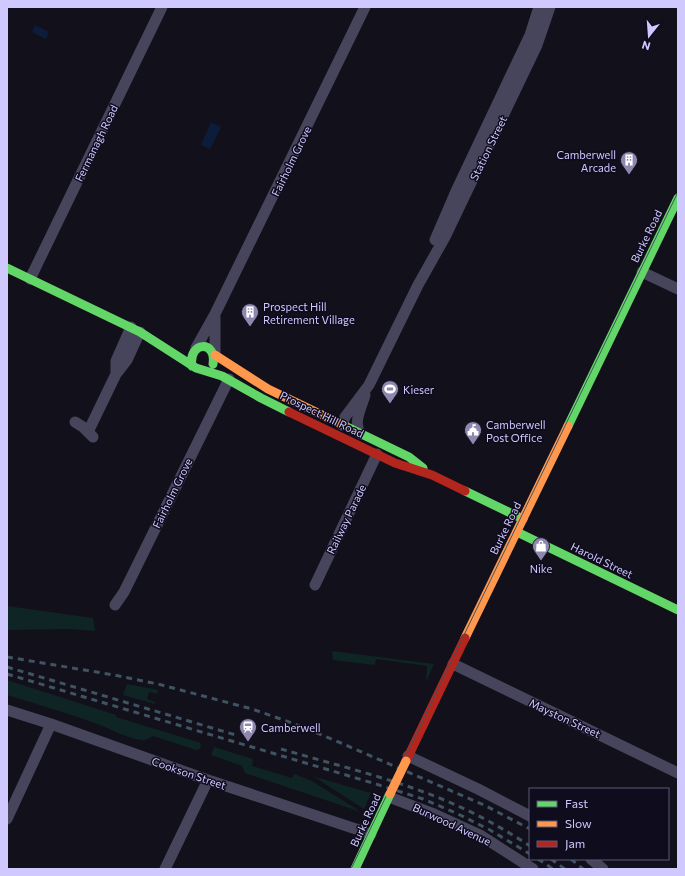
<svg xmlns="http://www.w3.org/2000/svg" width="685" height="876" font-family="Commissioner,sans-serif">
<rect width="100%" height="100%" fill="#12101a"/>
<path fill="#0f2525" d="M 7,606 L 93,618 L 95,631 L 68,629 L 7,630 Z
M 332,651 L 434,664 L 426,682 L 427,666 L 376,659 L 375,665 L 333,660 Z
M 7,680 L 116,715 L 116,717 L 201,743 L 200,749 L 196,750 L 153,736 C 149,738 146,741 141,740 C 125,738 108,727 92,722 C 64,712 36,704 7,695 Z
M 127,684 L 158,690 L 157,694 L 149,692 L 147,699 L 155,702 L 155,704 L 123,695 Z
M 214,747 L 253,759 L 252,766 L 292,778 L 294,774 L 310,780 L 358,810 L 358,811 L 245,773 L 242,766 L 211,755 Z
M 312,776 L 371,793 L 364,809 L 316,778 Z"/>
<path fill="#0c1c3b" d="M 35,25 L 49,32 L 46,39 L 32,32 Z
M 211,122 L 221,127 L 210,149 L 201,145 Z"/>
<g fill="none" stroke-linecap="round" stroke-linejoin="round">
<path stroke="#46455b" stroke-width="11" d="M 435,240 L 457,189 L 530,35 L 539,7
M 642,272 L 678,289
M 30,279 L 162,7
M 196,348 L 215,314 L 365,7
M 215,354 L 215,317
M 116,374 L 116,361 L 131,327
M 75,422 L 83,427 L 93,437
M 342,425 L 345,417 L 369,385 L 418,285 L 445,237 L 537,45 L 550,7
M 88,432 L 116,374 L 127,360 L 140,332
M 361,434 C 352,424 362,406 365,395
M 315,585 L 377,454
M 115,605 L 124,592 L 229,379
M 453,664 L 678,773
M 7,710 L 51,724 L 208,780 L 371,834
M 408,756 L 478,789 L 530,816
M 389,797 L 434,814 L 480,835 L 533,869
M 7,819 L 51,724
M 591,859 L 603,869
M 165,869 L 208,780"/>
<path stroke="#63d668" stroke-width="9" d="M 7,268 L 140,332 L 196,368 L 222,376 L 261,398 L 289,412
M 192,366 C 188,341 217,340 213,364
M 345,426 L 409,457 L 423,468
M 568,426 L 678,198
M 465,491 L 523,519
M 517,532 L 678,610
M 355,869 L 390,794"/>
<path stroke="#ff974d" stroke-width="9" d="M 215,355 L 268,389 L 345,426
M 465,638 L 568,426"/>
<path stroke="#b3261e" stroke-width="9" d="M 289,412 L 395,463 L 432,475 L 465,491
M 406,761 L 465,638"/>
<path stroke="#3f5363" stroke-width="1" d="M 351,869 L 678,192"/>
<path stroke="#3f5363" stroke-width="3" stroke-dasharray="6 5" stroke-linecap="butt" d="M 7,657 L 114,675 L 158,684 L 252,709 L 295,724 L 341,743 L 484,805 L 530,829
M 7,667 L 239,736
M 7,674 L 376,784 L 423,799 L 456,813 L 490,830 L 530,854
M 281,749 C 339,766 403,781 458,806 C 483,817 507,831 530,846
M 538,859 L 553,869
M 551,859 L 565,869
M 571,859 L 583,869"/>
<path stroke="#ff974d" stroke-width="9" d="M 390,794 L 406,761"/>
</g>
<defs>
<g id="building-pin" transform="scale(0.9)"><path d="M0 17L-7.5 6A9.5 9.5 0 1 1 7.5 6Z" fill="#8e88af" stroke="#0f0c1e"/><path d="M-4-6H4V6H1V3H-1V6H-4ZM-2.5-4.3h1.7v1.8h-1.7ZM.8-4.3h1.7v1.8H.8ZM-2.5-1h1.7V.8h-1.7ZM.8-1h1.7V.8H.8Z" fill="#fff"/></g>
<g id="stadium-pin" transform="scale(0.9)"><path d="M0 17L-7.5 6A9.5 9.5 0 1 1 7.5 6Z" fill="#8e88af" stroke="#0f0c1e"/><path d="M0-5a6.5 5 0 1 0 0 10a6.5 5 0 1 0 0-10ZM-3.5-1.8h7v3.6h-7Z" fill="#fff"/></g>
<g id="civic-pin" transform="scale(0.9)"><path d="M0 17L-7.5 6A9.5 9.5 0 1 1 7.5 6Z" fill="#8e88af" stroke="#0f0c1e"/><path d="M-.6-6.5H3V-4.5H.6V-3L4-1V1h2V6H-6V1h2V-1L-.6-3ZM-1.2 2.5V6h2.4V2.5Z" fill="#fff"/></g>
<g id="shop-pin" transform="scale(0.9)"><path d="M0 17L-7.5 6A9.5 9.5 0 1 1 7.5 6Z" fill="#8e88af" stroke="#0f0c1e"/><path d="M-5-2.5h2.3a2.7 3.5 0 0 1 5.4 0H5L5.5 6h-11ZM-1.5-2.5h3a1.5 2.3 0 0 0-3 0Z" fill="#fff"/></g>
<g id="station-pin" transform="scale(0.9)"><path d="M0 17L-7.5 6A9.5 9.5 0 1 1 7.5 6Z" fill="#8e88af" stroke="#0f0c1e"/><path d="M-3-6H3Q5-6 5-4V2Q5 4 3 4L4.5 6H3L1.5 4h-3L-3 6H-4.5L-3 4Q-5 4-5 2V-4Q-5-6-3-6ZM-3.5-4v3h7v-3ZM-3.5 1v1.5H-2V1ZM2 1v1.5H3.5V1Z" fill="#fff"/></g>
</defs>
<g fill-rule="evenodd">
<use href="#building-pin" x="629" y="160"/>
<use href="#building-pin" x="250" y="312"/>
<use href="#stadium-pin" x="390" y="389"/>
<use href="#civic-pin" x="473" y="430"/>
<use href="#shop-pin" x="541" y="546"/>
<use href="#station-pin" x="248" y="727"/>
</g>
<g text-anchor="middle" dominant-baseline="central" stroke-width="3" stroke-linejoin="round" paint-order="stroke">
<g font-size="11" fill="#d0c9ff" stroke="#0f0c1e">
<text transform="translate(96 143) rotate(-64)">Fermanagh Road</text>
<text transform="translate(488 148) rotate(-64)">Station Street</text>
<text transform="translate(291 161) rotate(-64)">Fairholm Grove</text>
<text transform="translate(646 236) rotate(-64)">Burke Road</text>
<text transform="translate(322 414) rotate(26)">Prospect Hill Road</text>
<text transform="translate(172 493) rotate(-64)">Fairholm Grove</text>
<text transform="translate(346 519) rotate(-64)">Railway Parade</text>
<text transform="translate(505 528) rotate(-64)">Burke Road</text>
<text transform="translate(602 560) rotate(26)">Harold Street</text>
<text transform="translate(565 718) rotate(25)">Mayston Street</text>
<text transform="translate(189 773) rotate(19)">Cookson Street</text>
<text transform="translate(365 820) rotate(-65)">Burke Road</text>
<text transform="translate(452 824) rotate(25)">Burwood Avenue</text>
</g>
<g font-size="11" fill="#d0c9ff" stroke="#0f0c1e" text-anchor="start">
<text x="616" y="154" text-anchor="end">Camberwell<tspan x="616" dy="13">Arcade</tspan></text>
<text x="263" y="306">Prospect Hill<tspan x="263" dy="13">Retirement Village</tspan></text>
<text x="403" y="389">Kieser</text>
<text x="486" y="424">Camberwell<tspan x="486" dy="13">Post Office</tspan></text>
<text x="541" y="568" text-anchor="middle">Nike</text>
<text x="261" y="727">Camberwell</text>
</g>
</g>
<rect width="685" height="876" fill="none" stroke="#d0c9ff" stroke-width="16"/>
<rect x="529" y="788" width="140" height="72" fill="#0f0c1e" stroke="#5c5878"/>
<rect x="537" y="801" width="20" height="6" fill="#63d668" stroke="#5c5878"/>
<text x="565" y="808" font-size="12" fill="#d0c9ff">Fast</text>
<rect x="537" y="821" width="20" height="6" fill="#ff974d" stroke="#5c5878"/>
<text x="565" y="828" font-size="12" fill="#d0c9ff">Slow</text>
<rect x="537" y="841" width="20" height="6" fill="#b3261e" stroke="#5c5878"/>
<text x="565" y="848" font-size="12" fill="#d0c9ff">Jam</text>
<g transform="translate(649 36) rotate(197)" stroke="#0f0c1e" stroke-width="3" paint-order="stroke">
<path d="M0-3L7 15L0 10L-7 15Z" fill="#d0c9ff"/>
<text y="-6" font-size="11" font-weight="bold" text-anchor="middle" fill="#d0c9ff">N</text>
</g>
</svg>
